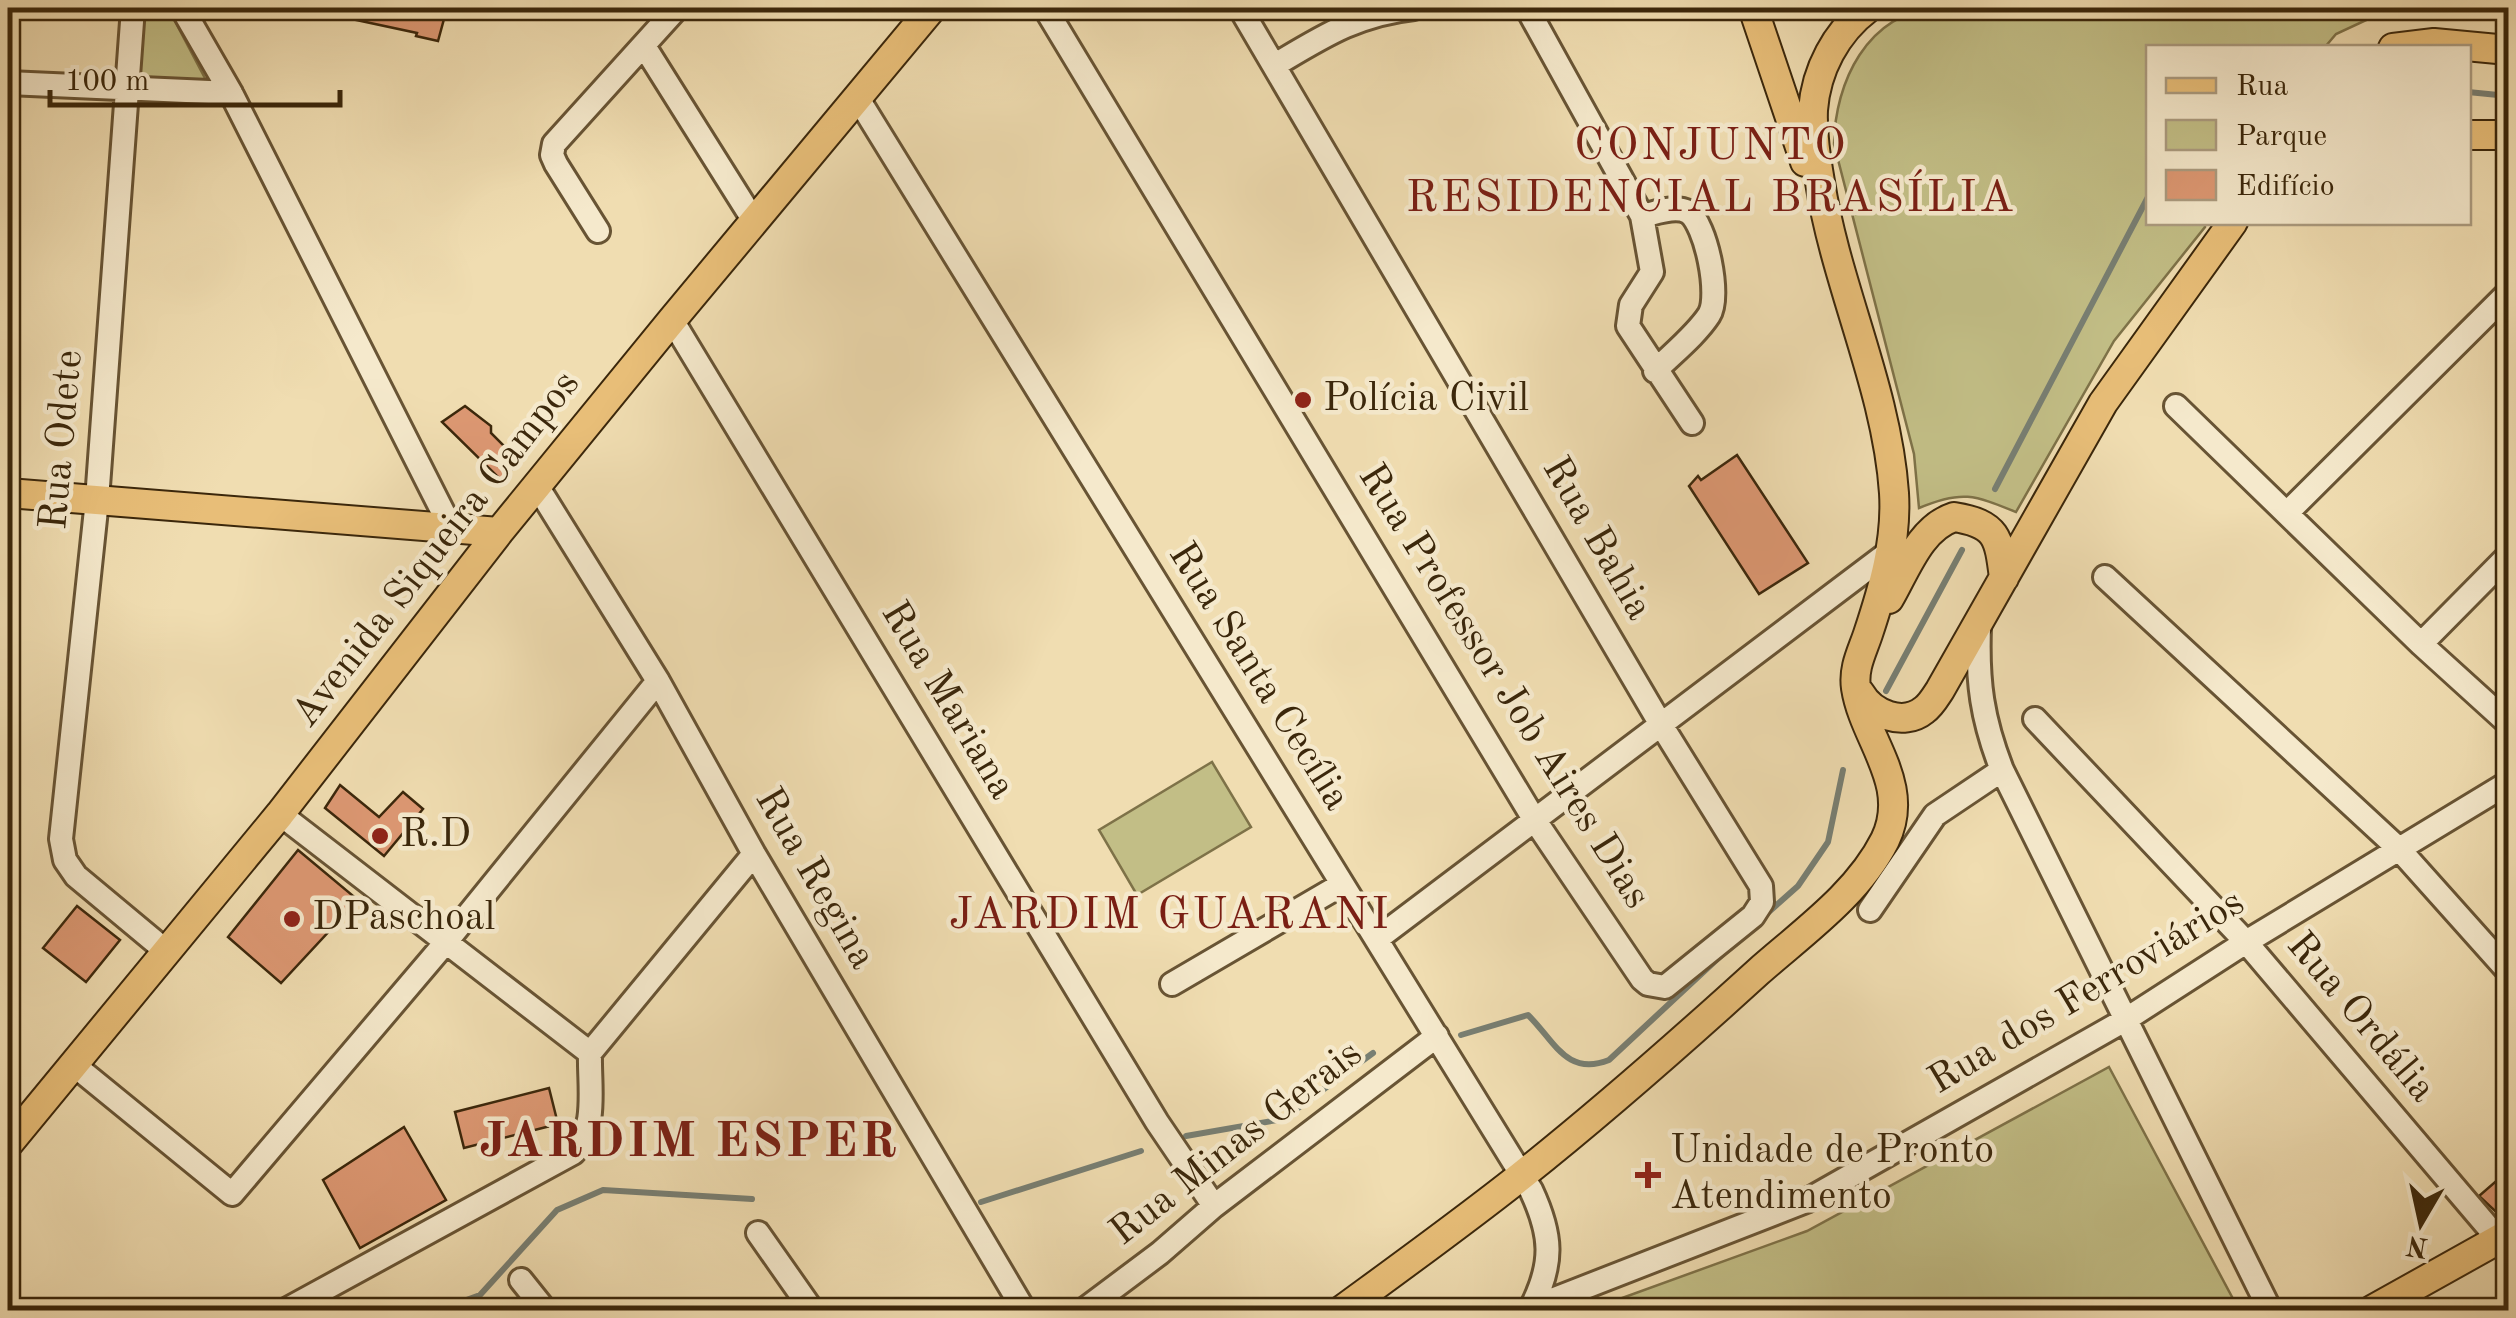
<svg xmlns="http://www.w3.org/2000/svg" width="2516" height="1318" font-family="'Old Standard TT',serif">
<rect width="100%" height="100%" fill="#f0ddb1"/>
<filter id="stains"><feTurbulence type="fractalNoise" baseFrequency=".002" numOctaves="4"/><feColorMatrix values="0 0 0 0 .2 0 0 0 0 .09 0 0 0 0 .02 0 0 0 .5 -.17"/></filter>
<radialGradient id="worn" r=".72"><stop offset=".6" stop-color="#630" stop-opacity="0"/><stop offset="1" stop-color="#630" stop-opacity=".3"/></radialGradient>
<path fill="#c2be86" stroke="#7e7248" stroke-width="2.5" d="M 141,8 L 168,8 L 207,82 L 140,78 Z
M 1936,8 L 1998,17 L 2051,8 L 2392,8 L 2336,34 L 2325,47 L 2148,48 L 2148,222 L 2205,223 L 2205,227 L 2114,341 L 2016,512 C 1974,495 1962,490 1919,508 L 1914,454 L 1834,144 C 1835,82 1867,14 1936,8 Z
M 1212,762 L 1251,827 L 1137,895 L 1099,830 Z
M 2109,1067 L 2239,1310 L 1589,1310 L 1807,1231 Z"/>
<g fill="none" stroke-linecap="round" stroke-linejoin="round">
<path stroke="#787f73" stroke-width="6" d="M 2468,92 L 2508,96
M 1995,489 L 2148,197
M 1886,691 L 1962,550
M 1762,918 L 1798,886 L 1828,842 L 1843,770
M 1461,1035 L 1528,1015 C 1554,1040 1566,1077 1609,1060 L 1727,950
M 1186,1136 L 1283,1119 L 1373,1053
M 981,1202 L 1141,1151
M 439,1310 L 480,1295 L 557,1210 L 603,1190 L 752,1199"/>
</g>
<path fill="#dd9873" stroke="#3b270b" stroke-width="2.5" d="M 349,8 L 447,8 L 438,41 L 416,36 L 417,33 L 347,18 Z
M 465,406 L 491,426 L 491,433 L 519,461 L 502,481 L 442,422 Z
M 1737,455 L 1808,563 L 1759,594 L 1689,486 L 1698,476 L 1701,480 Z
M 340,785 L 379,817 L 403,792 L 423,809 L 384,856 L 325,808 Z
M 298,850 L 358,900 L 281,983 L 228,937 Z
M 77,906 L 120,940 L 86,982 L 43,948 Z
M 549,1088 L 558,1124 L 464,1148 L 455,1112 Z
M 404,1127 L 446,1200 L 360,1248 L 323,1180 Z
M 2502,1176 L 2508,1184 L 2508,1223 L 2479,1196 Z"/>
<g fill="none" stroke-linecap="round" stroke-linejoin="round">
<g stroke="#685434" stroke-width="28">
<path id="minor" d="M 133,8 L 97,500 L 61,839 L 65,860 L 76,876 L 166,951
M 182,8 L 231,93 L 451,528
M 1045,8 L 1534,819 L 1642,979 L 1648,984 L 1665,987 L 1753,916 L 1762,902 L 1761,886 L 1660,723 L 1240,8
M 1527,8 L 1642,216 L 1652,272 L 1631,305 L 1628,326 L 1692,423
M 644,46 L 754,221
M 1275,65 C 1322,37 1357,14 1414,8
M 8,83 L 231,93
M 857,97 L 1531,1190 C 1552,1235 1554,1263 1531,1308
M 1642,216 C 1656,213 1675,205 1688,212 C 1706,223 1721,297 1709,315 C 1696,335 1672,354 1655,371
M 598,231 L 556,164 L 552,155 L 554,144 L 677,8
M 672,320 L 1157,1122 L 1214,1206
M 2176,406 L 2421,644 L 2508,723
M 537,486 L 658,681 L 754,854 L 1024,1310
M 2287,513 L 2508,293
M 2105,577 L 2399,849 L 2508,971
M 1979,627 C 1977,682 1982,719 2002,770 L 2270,1310
M 2421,644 L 2508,556
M 2035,719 L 2246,942 L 2499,1240
M 280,814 L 590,1053
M 1870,910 L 1935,815 L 2002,770
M 1377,939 L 1892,550
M 1172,984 L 1341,885
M 590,1053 L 754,854
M 74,1065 L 232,1194 L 446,942 L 658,681
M 758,1233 L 812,1310
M 521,1280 L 545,1310
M 1529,1309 L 1806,1201 L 2125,1020 L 2246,942 L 2508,783
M 286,1310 L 573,1153 C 598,1128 589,1087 590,1053
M 1084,1310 L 1160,1253 L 1214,1206 L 1437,1036"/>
</g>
<g stroke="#3b270b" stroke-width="32">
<path id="major" d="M 1753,8 L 1805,162
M 2393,48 L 2434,43 L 2508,50
M 2468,135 L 2508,135
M 8,493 L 499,532
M 1889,599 C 1906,570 1920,528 1954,517 C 1997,524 1999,537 2004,578
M 1860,693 C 1872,714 1903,727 1924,710 C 1931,705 1936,696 1940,690 L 2103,403 L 2233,222
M 8,1144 L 280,814 L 499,532 L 672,320 L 932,8
M 1342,1310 C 1402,1266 1463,1222 1521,1176 C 1603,1111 1681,1042 1758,972 C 1802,933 1858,894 1885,840 C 1912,784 1864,740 1856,688 C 1853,668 1862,652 1868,634 C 1883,589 1897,541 1894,493 C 1887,388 1836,286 1820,182 C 1816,158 1812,134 1813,110 C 1816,70 1836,32 1868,8
M 2372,1310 L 2508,1234"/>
</g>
<use href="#minor" stroke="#f5e9cc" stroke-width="22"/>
<use href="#major" stroke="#e8be78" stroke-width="28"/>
</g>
<g fill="#8f2418" stroke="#f5e9cc" stroke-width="4">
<circle cx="1303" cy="400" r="10"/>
<circle cx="380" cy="836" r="10"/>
<circle cx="292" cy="919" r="10"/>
<path d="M1643 1160h10v10h10v10h-10v10h-10v-10h-10v-10h10z"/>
</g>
<g text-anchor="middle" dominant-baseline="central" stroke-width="9" stroke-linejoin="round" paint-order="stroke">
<g font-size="40" fill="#3b270b" stroke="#f5e9cc" text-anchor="start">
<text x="1323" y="400">Polícia Civil</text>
<text x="400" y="836">R.D</text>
<text x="312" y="919">DPaschoal</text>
<text x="1670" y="1152">Unidade de Pronto<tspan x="1670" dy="46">Atendimento</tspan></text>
</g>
<g font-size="40" fill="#3b270b" stroke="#f5e9cc">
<text transform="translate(63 440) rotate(-85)">Rua Odete</text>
<text transform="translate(1596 539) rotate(60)">Rua Bahia</text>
<text transform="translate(437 550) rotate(-52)">Avenida Siqueira Campos</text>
<text transform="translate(1258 677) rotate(58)">Rua Santa Cecília</text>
<text transform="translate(1503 687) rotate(58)">Rua Professor Job Aires Dias</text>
<text transform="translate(947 701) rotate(59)">Rua Mariana</text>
<text transform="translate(814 879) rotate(60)">Rua Regina</text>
<text transform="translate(2087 993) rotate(-31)">Rua dos Ferroviários</text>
<text transform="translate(2360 1018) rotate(50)">Rua Ordália</text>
<text transform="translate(1237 1144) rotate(-38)">Rua Minas Gerais</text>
</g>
<g font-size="45" letter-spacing="2.5" fill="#7a1f14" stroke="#f5e9cc">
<text x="1711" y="147">CONJUNTO<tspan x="1711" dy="52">RESIDENCIAL BRASÍLIA</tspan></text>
<text x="1170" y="916">JARDIM GUARANI</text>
</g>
<g font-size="50" font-weight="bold" letter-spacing="2.5" fill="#7a1f14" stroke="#f5e9cc">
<text x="689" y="1143">JARDIM ESPER</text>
</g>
</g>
<rect width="2516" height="1318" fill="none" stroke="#f0ddb1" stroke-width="40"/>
<rect x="10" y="10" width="2496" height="1298" fill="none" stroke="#3b270b" stroke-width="5"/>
<rect x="20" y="20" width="2476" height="1278" fill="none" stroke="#3b270b" stroke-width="2.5"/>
<rect x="2146" y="45" width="325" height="180" fill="#f5e9cc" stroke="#ab9b7f" stroke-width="2.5"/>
<rect x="2166" y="78" width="50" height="15" fill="#e8be78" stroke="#ab9b7f" stroke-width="2.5"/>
<text x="2236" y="95" font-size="30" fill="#3b270b">Rua</text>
<rect x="2166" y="120" width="50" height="30" fill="#c2be86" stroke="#ab9b7f" stroke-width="2.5"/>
<text x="2236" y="145" font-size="30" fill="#3b270b">Parque</text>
<rect x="2166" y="170" width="50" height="30" fill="#dd9873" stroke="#ab9b7f" stroke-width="2.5"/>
<text x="2236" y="195" font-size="30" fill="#3b270b">Edifício</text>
<g transform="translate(2421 1223) rotate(189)" stroke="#f5e9cc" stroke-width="8" paint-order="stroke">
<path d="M0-8L18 38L0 25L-18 38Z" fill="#3b270b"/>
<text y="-15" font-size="28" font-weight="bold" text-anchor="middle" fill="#3b270b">N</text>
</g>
<path d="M50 90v15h290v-15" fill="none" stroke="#3b270b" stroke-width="5"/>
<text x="65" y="90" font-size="30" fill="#3b270b" stroke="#f5e9cc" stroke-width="8" paint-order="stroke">100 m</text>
<rect width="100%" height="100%" filter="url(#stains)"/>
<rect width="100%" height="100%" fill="url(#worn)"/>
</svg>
